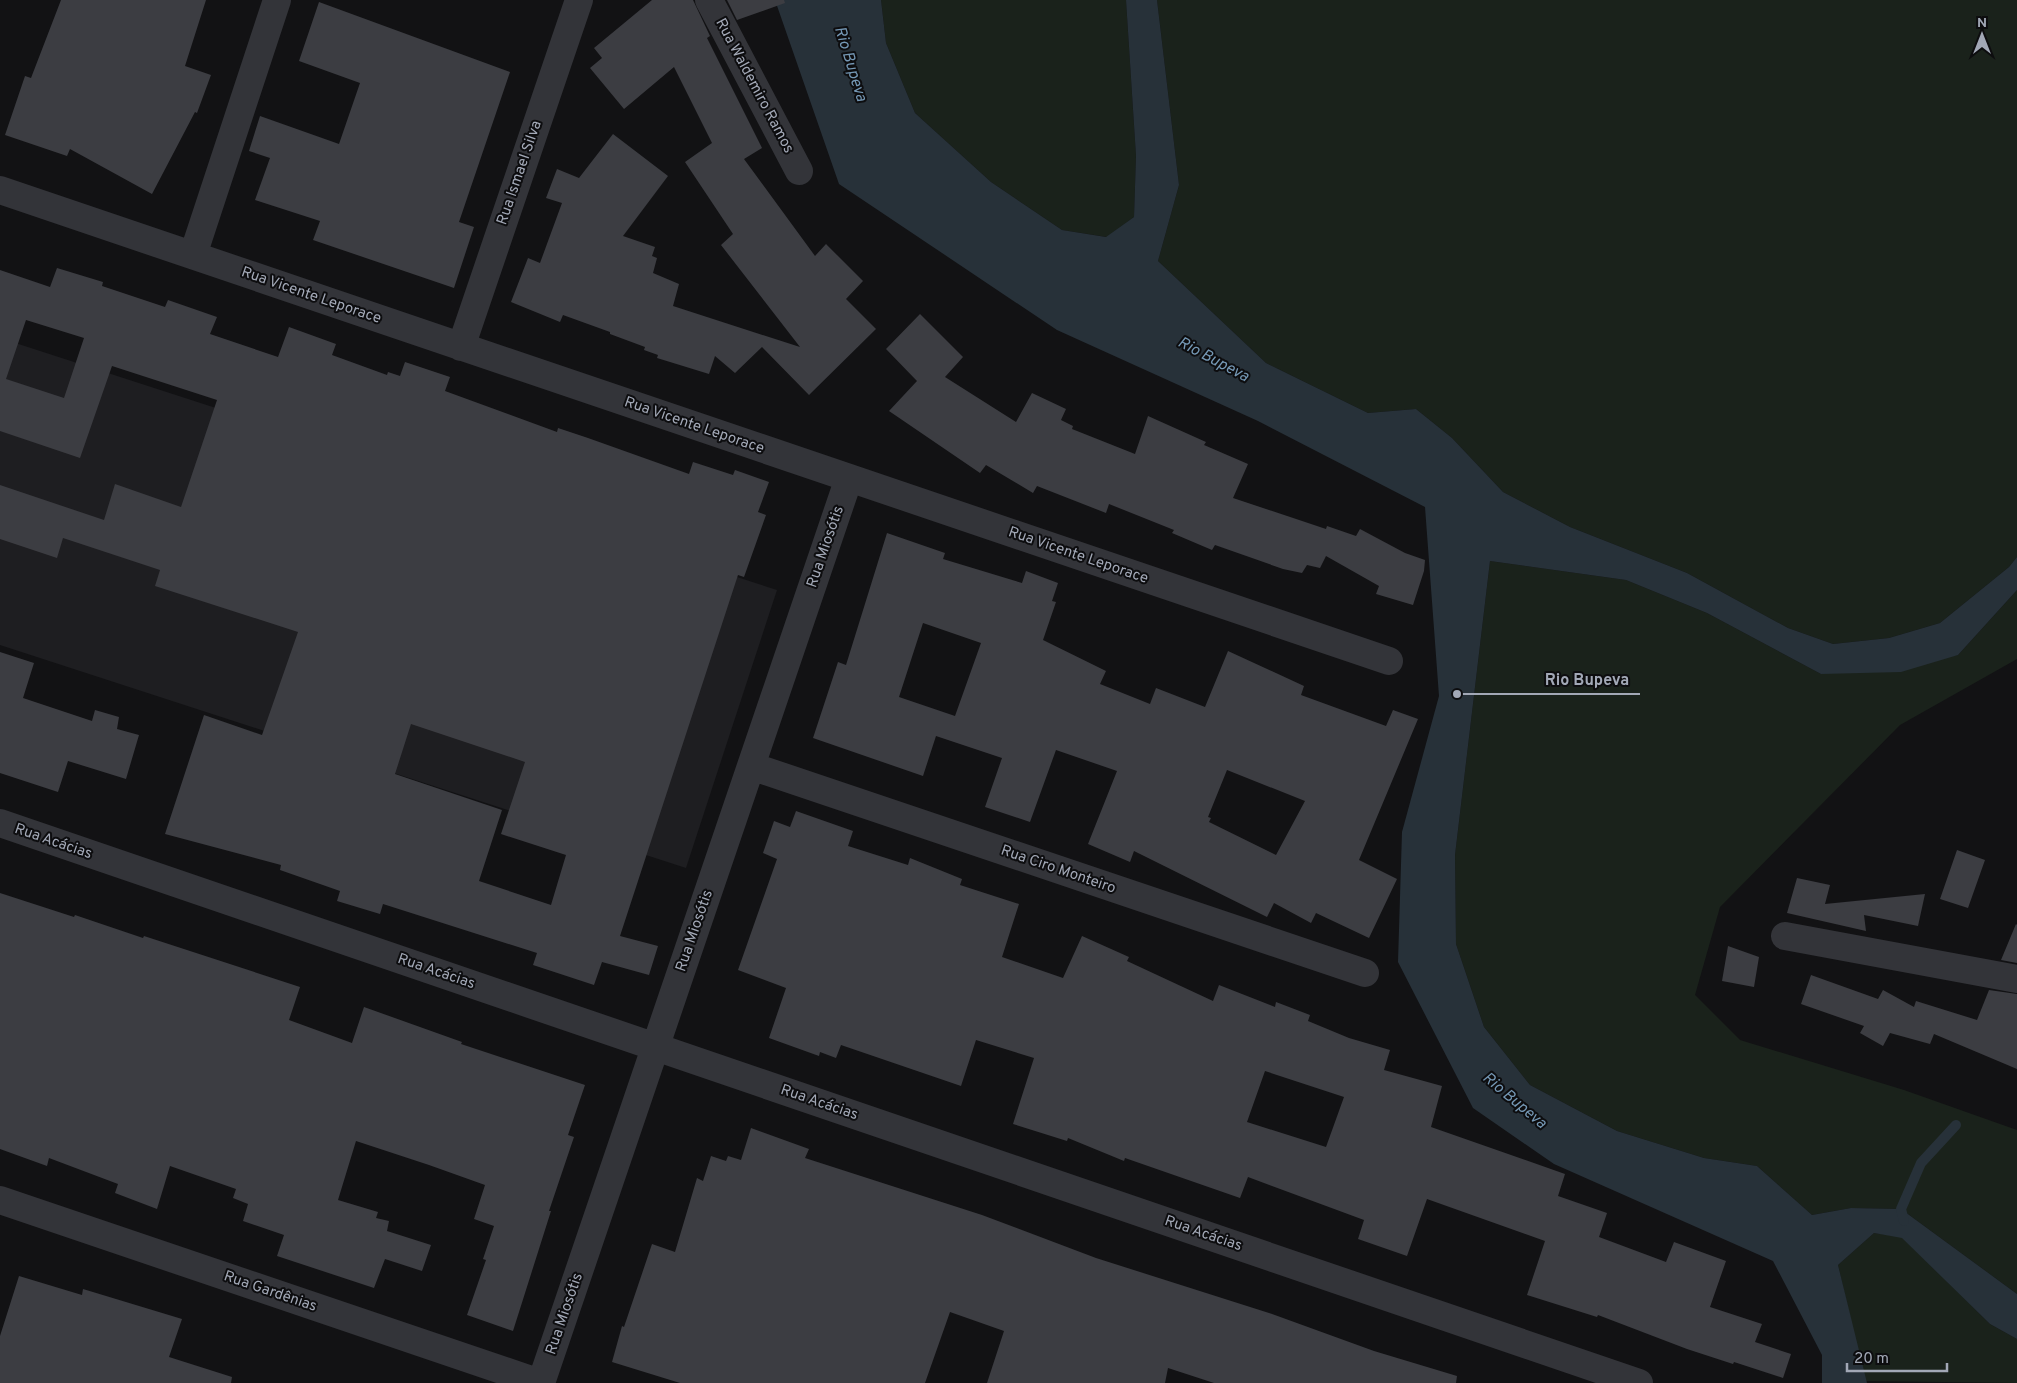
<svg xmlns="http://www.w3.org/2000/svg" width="2017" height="1383" font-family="Overpass,sans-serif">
<rect width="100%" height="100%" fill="#121214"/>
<path fill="#1e1e21" d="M 0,338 L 777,590 L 686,868 L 0,645 Z"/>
<path fill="#1a221b" d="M 881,0 L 1126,0 L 1136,156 L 1134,217 L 1107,237 L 1062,230 L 991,182 L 915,113 L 886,43 Z
M 1157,0 L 2017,0 L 2017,557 L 2009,567 L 1940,623 L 1889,638 L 1833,644 L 1788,628 L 1687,573 L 1570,527 L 1503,492 L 1452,438 L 1416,409 L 1368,413 L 1266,363 L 1158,261 L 1179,185 Z
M 1490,561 L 1626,580 L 1707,613 L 1821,674 L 1958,655 L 2017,590 L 2017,659 L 1900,725 L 1720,907 L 1695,995 L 1740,1040 L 1904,1090 L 2017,1130 L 2017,1294 L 1901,1209 L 1851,1208 L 1812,1215 L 1757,1166 L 1704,1158 L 1617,1131 L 1530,1085 L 1484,1027 L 1456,944 L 1455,855 Z
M 1874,1233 L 1902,1237 L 1990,1324 L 2017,1339 L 2017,1383 L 1865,1381 L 1838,1265 Z"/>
<path fill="#273139" d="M 775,0 L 881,0 L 886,43 L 915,113 L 991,182 L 1062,230 L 1106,237 L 1134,217 L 1136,156 L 1126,0 L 1157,0 L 1179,185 L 1158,261 L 1266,363 L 1368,413 L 1416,409 L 1452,438 L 1503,492 L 1570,527 L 1687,573 L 1788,628 L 1833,644 L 1889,638 L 1940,623 L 2009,567 L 2017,557 L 2017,590 L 1958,655 L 1901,672 L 1821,674 L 1707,613 L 1626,580 L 1490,561 L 1455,855 L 1456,944 L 1484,1027 L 1530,1085 L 1617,1131 L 1704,1158 L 1757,1166 L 1812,1215 L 1851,1208 L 1901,1209 L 2017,1294 L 2017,1339 L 1990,1324 L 1902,1238 L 1874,1233 L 1838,1265 L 1867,1383 L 1822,1383 L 1822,1355 L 1773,1261 L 1554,1164 L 1473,1108 L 1398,962 L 1402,832 L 1439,696 L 1425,507 L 1258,421 L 1057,330 L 839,184 Z"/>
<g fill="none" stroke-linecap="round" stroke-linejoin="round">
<path stroke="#273139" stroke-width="10" d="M 1904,1221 L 1901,1209 L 1921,1163 L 1956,1125"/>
</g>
<path fill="#3c3d42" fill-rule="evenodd" d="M 61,0 L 206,0 L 185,66 L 211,75 L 197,113 L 195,112 L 152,194 L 70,149 L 67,156 L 5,135 L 25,76 L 31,78 Z
M 652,0 L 693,0 L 710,36 L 707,38 L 762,148 L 744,159 L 815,256 L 826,244 L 863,281 L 846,299 L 876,329 L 809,395 L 762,347 L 735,373 L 715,356 L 709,374 L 657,358 L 658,355 L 644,350 L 645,347 L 610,334 L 610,332 L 563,315 L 560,322 L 511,302 L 528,258 L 540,263 L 562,203 L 546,198 L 557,169 L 579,178 L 613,134 L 668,176 L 623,236 L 655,247 L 652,256 L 657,258 L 653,273 L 679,284 L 673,306 L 800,347 L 721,245 L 733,234 L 685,162 L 712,143 L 674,67 L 624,109 L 590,68 L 602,58 L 594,48 Z
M 727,0 L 784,0 L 785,3 L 737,20 Z
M 319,2 L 510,72 L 459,222 L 474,227 L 454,288 L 313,240 L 320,221 L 255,200 L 270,158 L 249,151 L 260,116 L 339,144 L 360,83 L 299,61 Z
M 57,268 L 103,282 L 102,286 L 165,307 L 168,300 L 217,317 L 210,334 L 278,357 L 289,327 L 336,344 L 332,355 L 387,375 L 388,372 L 400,376 L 405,362 L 450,377 L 445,391 L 557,432 L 558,428 L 588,438 L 689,474 L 693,462 L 733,475 L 735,470 L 769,482 L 758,512 L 766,515 L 744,577 L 738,575 L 620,936 L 658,946 L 649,975 L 602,962 L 594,985 L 533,965 L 537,953 L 383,904 L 380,914 L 337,901 L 340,891 L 280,870 L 281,865 L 165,834 L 204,715 L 262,735 L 298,632 L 155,586 L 160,570 L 63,538 L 57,558 L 0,539 L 0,485 L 104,520 L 115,484 L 181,507 L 217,400 L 112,366 L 80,458 L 0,431 L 0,270 L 50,287 ZM 26,320 L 84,338 L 64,398 L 6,379 ZM 411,724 L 525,762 L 501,834 L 566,855 L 551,905 L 479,881 L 502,810 L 395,774 Z
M 920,314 L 963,357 L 945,377 L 1016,422 L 1032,393 L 1066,409 L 1061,420 L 1073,426 L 1072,429 L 1135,454 L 1148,416 L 1206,442 L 1204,445 L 1248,464 L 1233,498 L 1326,529 L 1327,526 L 1356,536 L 1360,529 L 1405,553 L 1425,560 L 1424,571 L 1413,605 L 1376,594 L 1379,586 L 1326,556 L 1320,568 L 1307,565 L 1302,573 L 1283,569 L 1215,545 L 1212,550 L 1172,533 L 1174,530 L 1109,504 L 1106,513 L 1037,486 L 1033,493 L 986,465 L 980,473 L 889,411 L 917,381 L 886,349 Z
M 887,533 L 945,553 L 943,559 L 1022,583 L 1026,571 L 1058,583 L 1052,601 L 1056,602 L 1043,640 L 1106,671 L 1100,684 L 1150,704 L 1156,688 L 1205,707 L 1228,651 L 1304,686 L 1301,695 L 1386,726 L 1393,710 L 1418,719 L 1359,860 L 1397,879 L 1369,938 L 1316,913 L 1311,923 L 1274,903 L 1267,917 L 1134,851 L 1130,862 L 1088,844 L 1117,771 L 1056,750 L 1030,822 L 985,807 L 1002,758 L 936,736 L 923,776 L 813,738 L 838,662 L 846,665 ZM 923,623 L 981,643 L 955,716 L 899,697 ZM 1227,770 L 1305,801 L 1276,855 L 1209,822 L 1211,818 L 1208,817 Z
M 0,652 L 34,663 L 23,698 L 92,721 L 95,710 L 119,717 L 117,729 L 139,735 L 126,779 L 68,761 L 58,792 L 0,773 Z
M 796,811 L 853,831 L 848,846 L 908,865 L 910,858 L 962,879 L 960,885 L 1019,904 L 1002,957 L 1063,978 L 1082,936 L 1129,957 L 1127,961 L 1213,1001 L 1219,985 L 1275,1007 L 1276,1002 L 1310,1015 L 1308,1021 L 1349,1038 L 1390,1050 L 1384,1070 L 1442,1086 L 1431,1127 L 1565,1174 L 1558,1196 L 1607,1213 L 1599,1237 L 1666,1262 L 1674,1242 L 1726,1261 L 1710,1307 L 1762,1324 L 1755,1342 L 1791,1354 L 1783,1378 L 1734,1362 L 1733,1364 L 1687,1349 L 1598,1315 L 1597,1317 L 1527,1295 L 1545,1241 L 1427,1199 L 1407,1256 L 1358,1239 L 1364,1220 L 1248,1177 L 1240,1198 L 1125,1158 L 1124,1161 L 1068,1138 L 1067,1141 L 1013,1124 L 1034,1058 L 976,1040 L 961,1086 L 841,1045 L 836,1058 L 820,1052 L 819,1056 L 769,1038 L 786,988 L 738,970 L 777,859 L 763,853 L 774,821 L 790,827 ZM 1265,1071 L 1344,1097 L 1326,1147 L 1247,1122 Z
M 1957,850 L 1985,860 L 1968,908 L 1940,899 Z
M 1797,878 L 1830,885 L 1825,904 L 1925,894 L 1918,926 L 1864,915 L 1866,931 L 1787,913 Z
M 0,893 L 74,917 L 75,915 L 143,938 L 144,936 L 300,987 L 289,1020 L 352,1043 L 364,1007 L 462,1042 L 461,1044 L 585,1085 L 568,1135 L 574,1137 L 549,1211 L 551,1211 L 513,1331 L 467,1315 L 486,1260 L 483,1259 L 494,1226 L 474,1219 L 485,1185 L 429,1165 L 356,1141 L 338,1200 L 378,1212 L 376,1218 L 389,1221 L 387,1231 L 431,1245 L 422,1271 L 385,1259 L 374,1288 L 277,1256 L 284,1235 L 243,1221 L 248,1204 L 233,1198 L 236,1189 L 170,1166 L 157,1209 L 115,1193 L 118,1184 L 49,1158 L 47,1166 L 0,1149 Z
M 2016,924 L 2017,925 L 2017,963 L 2001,960 Z
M 1728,946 L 1759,957 L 1754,987 L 1722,981 Z
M 1811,975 L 1878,999 L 1883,990 L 1914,1007 L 1916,1001 L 1977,1020 L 1989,990 L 2017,994 L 2017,1069 L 1934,1034 L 1930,1044 L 1890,1033 L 1883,1046 L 1860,1033 L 1864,1026 L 1801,1004 Z
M 751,1128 L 809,1149 L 805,1158 L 982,1215 L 1096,1258 L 1269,1313 L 1374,1351 L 1457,1376 L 1456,1383 L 1214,1383 L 1168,1368 L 1165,1383 L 987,1383 L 1004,1331 L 950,1312 L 925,1383 L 680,1383 L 612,1362 L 622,1326 L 624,1327 L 652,1244 L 675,1252 L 697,1178 L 703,1181 L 711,1156 L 726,1161 L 728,1156 L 741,1160 Z
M 19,1276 L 82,1295 L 83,1289 L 182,1319 L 169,1357 L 232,1377 L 231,1383 L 0,1383 L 0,1336 Z"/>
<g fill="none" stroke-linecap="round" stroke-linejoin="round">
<path stroke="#333439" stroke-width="28" d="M 709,0 L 799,171
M 0,190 L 1389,661
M 193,255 L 277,0
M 461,347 L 579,0
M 751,766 L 1365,973
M 0,823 L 1639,1383
M 1785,936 L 2017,979
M 0,1200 L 540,1383
M 541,1383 L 849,478"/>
</g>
<g text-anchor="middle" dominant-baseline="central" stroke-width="4" stroke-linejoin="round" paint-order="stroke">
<g font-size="15" fill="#a2a8b6" stroke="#0d0d0f">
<text transform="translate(754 86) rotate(62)">Rua Waldemiro Ramos</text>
<text transform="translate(520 173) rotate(-71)">Rua Ismael Silva</text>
<text transform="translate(311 296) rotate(19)">Rua Vicente Leporace</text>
<text transform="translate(694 426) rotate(19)">Rua Vicente Leporace</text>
<text transform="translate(826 547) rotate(-71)">Rua Miosótis</text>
<text transform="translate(1078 556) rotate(19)">Rua Vicente Leporace</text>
<text transform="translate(53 842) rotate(19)">Rua Acácias</text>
<text transform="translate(1058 870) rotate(19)">Rua Ciro Monteiro</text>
<text transform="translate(695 931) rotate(-71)">Rua Miosótis</text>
<text transform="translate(436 972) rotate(19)">Rua Acácias</text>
<text transform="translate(819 1103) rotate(19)">Rua Acácias</text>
<text transform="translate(1203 1234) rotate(19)">Rua Acácias</text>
<text transform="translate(270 1292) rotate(19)">Rua Gardênias</text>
<text transform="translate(565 1314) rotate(-71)">Rua Miosótis</text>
</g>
<g font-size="16" font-style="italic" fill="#7598b5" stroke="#0d0d0f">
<text transform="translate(850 64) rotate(73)">Rio Bupeva</text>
<text transform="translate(1213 360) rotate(28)">Rio Bupeva</text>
<text transform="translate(1514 1101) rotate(40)">Rio Bupeva</text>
</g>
</g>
<path fill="none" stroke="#a2a8b6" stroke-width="2" d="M1457 694L1535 694H1640"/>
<circle fill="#a2a8b6" stroke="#0d0d0f" stroke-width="2" cx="1457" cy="694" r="5"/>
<g font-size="16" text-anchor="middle" font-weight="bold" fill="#a2a8b6" stroke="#0d0d0f" stroke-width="4" stroke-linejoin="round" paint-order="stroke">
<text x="1587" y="685">Rio Bupeva</text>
</g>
<g transform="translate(1982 35)" stroke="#0d0d0f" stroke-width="4" paint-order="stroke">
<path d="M0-4L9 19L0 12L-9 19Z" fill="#a2a8b6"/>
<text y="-8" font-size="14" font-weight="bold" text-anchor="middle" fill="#a2a8b6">N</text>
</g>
<path d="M1847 1363v8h100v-8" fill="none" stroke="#a2a8b6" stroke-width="2.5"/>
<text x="1854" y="1363" font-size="15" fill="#a2a8b6" stroke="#0d0d0f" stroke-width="4" paint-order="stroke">20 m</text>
</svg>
